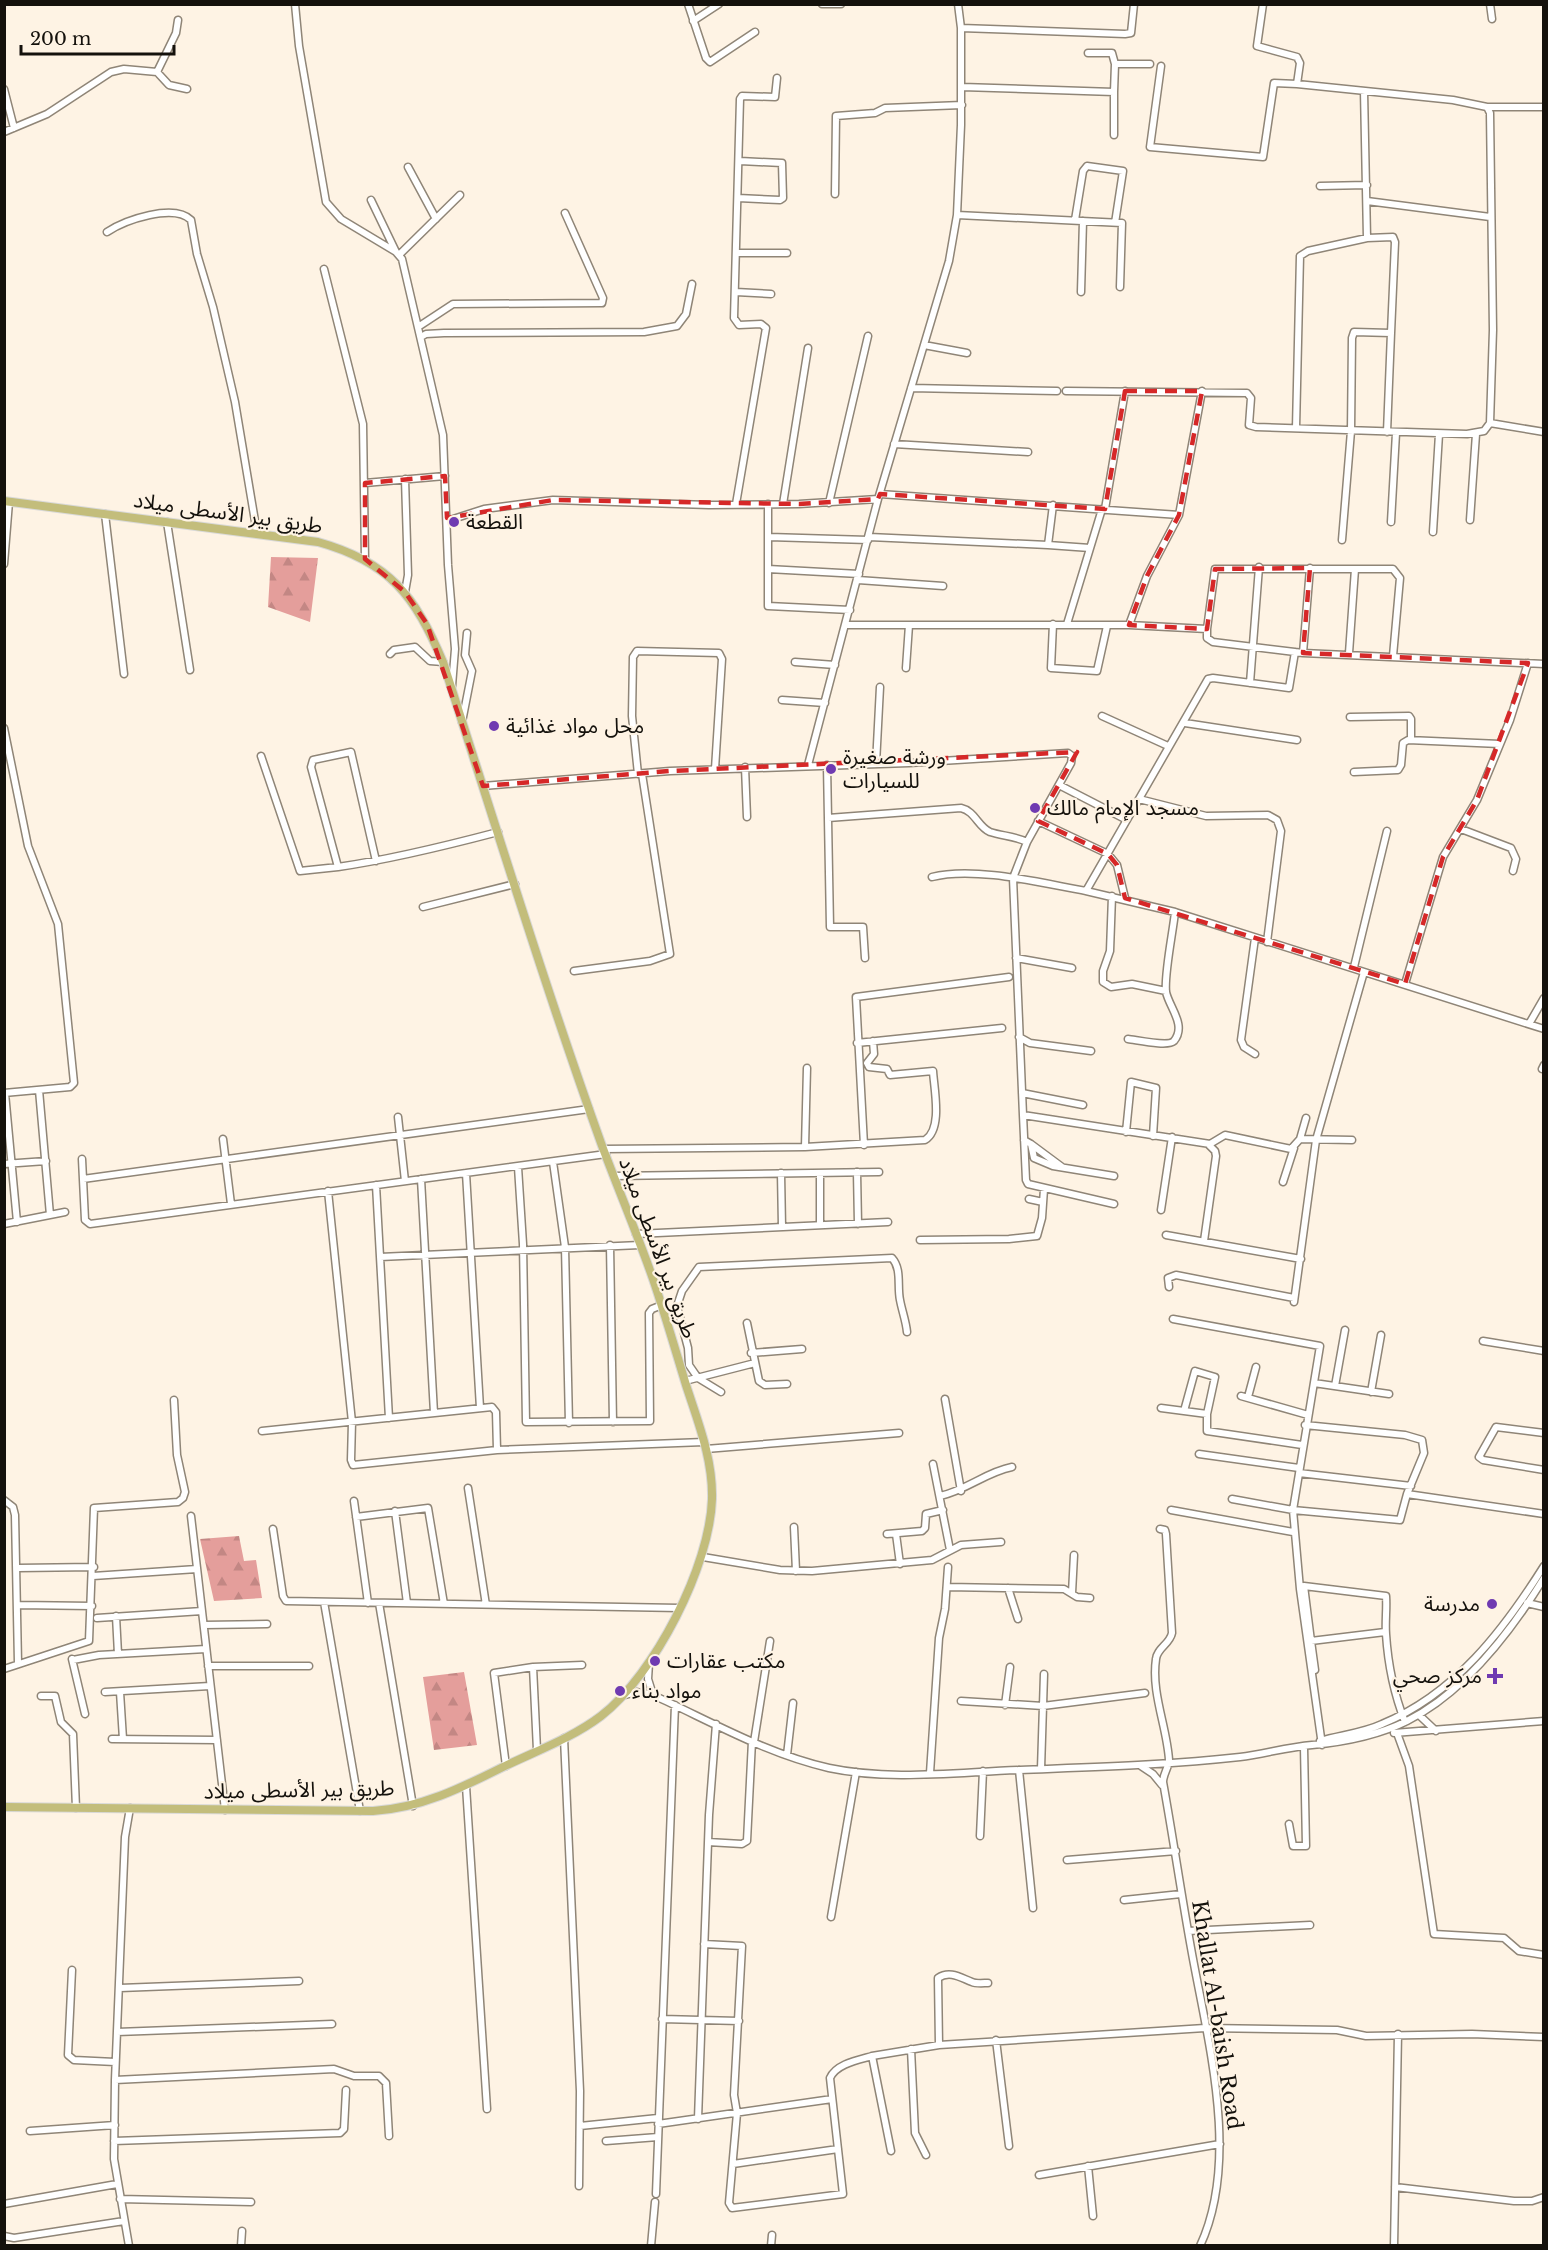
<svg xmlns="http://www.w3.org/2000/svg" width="1548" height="2250" font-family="'Libre Baskerville','Noto Sans Arabic',serif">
<defs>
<pattern id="forest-firs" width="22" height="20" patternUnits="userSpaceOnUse" patternTransform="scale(1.5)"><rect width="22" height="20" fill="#e49e9b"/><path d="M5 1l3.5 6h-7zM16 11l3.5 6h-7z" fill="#c38784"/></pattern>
</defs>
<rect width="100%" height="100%" fill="#fef3e4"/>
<path fill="url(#forest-firs)" d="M 271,557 L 318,558 L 310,622 L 268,607 Z
M 239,1536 L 244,1561 L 256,1560 L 262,1598 L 214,1601 L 200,1539 Z
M 464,1672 L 477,1745 L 434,1750 L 423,1677 Z"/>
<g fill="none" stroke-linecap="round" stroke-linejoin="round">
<g stroke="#8f8577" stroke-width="9">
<path id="minor" d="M 295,4 L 299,46 L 326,202 L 341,219 L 396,252 L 402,259 L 443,435 L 448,565 L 455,649 L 452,686
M 688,4 L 706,58 L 710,62 L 755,32
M 822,4 L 841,4
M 1490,4 L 1492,19
M 693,21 L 719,4
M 961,28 L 1125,34 L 1131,33 L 1134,4
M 1088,53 L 1112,53 L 1115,64
M 1161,66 L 1150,147 L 1263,157 L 1274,83 L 1297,84 L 1300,63 L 1297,57 L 1257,46 L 1263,4
M 157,72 L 176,33 L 178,20
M 1297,84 L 1453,100 L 1487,107 L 1490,113 L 1493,330 L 1490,423 L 1544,432
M 962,87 L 1114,92 L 1115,64 L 1150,64
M 4,89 L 14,128
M 1364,91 L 1367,238
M 1114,92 L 1114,135
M 1487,107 L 1544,107
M 4,132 L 47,114 L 111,72 L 124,69 L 157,72 L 169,85 L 187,89
M 408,167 L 436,219
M 1320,186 L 1367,185
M 835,194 L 836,116 L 875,113 L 885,108 L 962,105
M 738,198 L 780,200 L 783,198 L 782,163 L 740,161
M 371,200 L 396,252
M 1367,201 L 1490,217
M 957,215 L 1122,223 L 1120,287
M 1075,220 L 1083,171 L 1087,166 L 1123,171 L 1115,223
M 107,232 C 125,220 174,203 191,220 L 197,254 L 213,307 L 235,402 L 257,533
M 737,253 L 787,253
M 399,255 L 460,195
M 324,269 L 363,424 L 365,559
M 736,292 L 771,294
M 1081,292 L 1083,221
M 418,327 L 453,304 L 602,303 L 603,298 L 565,213
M 421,337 L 426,334 L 444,333 L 644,332 L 677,326 L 686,314 L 692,284
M 924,345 L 967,353
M 911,388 L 1057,391
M 1066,391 L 1247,393 L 1251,398 L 1249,425 L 1256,427 L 1467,434 L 1484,431 L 1490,423
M 1296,428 L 1300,256 L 1308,251 L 1367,238 L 1393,237 L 1395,242 L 1391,333
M 894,444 L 1028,452
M 365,483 L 445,476
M 880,494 L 1179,515
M 829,503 L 868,336
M 736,504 L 766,328 L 761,324 L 739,325 L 734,318 L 740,99 L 742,96 L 775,97 L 777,78
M 768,504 L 768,606 L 850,610
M 783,504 L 808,348
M 1105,509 L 1125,391
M 105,514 L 124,674
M 1470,520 L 1476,434
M 447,521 L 484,509 L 553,500 L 709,505 L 799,504 L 878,499
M 167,522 L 190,670
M 1391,522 L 1396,433
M 1433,532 L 1439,434
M 769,537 L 868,540
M 869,537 L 1048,545 L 1053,505
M 1342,540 L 1351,431 L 1352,338 L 1354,332 L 1391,333 L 1387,432
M 1048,545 L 1090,548
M 4,564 L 9,502
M 768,569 L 859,574
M 858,580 L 943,586
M 405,592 L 408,575 L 405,479
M 1053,624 L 1051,668 L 1097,671 L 1107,626
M 1067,624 L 1102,509
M 846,625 L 1129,625 L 1147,576 L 1179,515 L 1202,391
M 1129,625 L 1207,629 L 1207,638 L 1213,642 L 1303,653 L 1544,664
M 1207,629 L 1215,569 L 1393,569 L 1400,578 L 1393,656
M 1303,653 L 1310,568
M 1349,653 L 1355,569
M 390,654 L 394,650 L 415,647 L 430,661 L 443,662
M 795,662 L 835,665
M 906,668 L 909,625
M 1250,683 L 1259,567
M 782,700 L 825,703
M 1102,716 L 1168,746
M 1350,717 L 1409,716 L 1411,719 L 1411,740
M 462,722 L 472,671 L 465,655 L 467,633
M 1185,723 L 1297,740
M 4,728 L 28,846 L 58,924 L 74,1083 L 70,1087 L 4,1093
M 261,756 L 300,871 L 338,867
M 876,764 L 880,687
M 808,765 L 878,499 L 949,261 L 957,215 L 961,125 L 961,28 L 958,4
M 827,765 L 830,927 L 863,927 L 865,958
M 745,767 L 747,817
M 1354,772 L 1398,770 L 1401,765 L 1403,743 L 1408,740 L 1500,744
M 638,774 L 632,716 L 633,657 L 637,651 L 719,653 L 722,659 L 715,769
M 1059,785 L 1127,820
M 483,786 L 670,771 L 909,763 L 1068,753 L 1072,756 L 1071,763 L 1027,842 L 1013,878 L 1023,1115 L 1210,1144 L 1225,1135 L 1291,1149 L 1300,1139 L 1352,1140
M 1139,799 L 1206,816 L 1268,815 L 1277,820 L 1281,831 L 1267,942
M 828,818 L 961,808 C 975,811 978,827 990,832 C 1002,836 1015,836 1027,842
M 1038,821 L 1108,854 L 1117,865 L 1125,898
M 1461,829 L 1511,848 L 1516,859 L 1513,871
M 376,861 L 351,752 L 313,760 L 311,767 L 338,867 C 393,859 445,846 498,832
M 932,877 C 974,866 1041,883 1086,891 L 1208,679 L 1213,678 L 1289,688 L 1295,652
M 1086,891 L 1175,912 L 1544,1029
M 1112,896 L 1110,951 L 1103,971 L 1103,982 L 1111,987 L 1132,984 L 1166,991
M 423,907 L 515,884
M 1255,938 L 1241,1040 L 1244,1047 L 1255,1054
M 1016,958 L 1072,968
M 1354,967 L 1387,831
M 574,971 L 650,961 L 670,954 L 642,774
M 1405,984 L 1443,857 L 1477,800 L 1510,720 L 1528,663
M 1529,1024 L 1544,998
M 1019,1037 L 1030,1043 L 1091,1051
M 1128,1039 C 1137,1040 1168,1047 1174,1041 C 1187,1025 1169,1007 1166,992 C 1164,974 1173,932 1175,912
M 857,1043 L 1002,1028
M 1542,1069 L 1544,1065
M 39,1090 L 50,1215
M 5,1093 L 17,1222
M 1022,1093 L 1083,1105
M 1023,1115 L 1026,1180 L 1028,1184 L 1114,1204
M 398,1117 L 405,1181
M 1126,1132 L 1131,1082 L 1156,1088 L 1153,1136
M 223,1139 L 231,1204
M 1300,1139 L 1306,1118
M 1024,1140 L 1031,1144 L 1034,1158 L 1053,1166 L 1114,1176
M 1031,1144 L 1062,1167
M 864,1145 L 856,997 L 1009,977
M 805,1147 L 807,1068
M 603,1149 L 805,1147 L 925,1140 C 943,1129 934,1089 933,1071 L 890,1075 L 887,1069 L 869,1067 L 867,1063 L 874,1054 L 873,1041
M 82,1159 L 85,1220 L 90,1224 L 606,1154
M 553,1162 L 565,1247 L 569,1423
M 4,1164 L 46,1161
M 518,1167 L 523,1244 L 526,1422 L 650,1421 L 649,1313 L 652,1309 L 662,1305
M 857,1172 L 858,1224
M 466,1173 L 480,1408
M 781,1173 L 782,1227
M 614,1176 L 879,1172
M 83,1179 L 589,1109
M 421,1179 L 434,1413
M 1283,1182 L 1294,1148
M 376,1185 L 389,1418
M 328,1191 L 352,1422 L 351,1460 L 353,1465 L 497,1450 L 704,1442
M 1029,1199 L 1043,1202
M 1161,1210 L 1172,1137
M 4,1224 L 65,1212
M 820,1225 L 820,1173
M 636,1234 L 888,1222
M 1166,1235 L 1301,1259
M 920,1240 L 1009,1239 L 1037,1236 L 1042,1218 L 1044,1189
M 1204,1241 L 1216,1156 L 1215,1151 L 1208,1144
M 610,1245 L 613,1422
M 380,1257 L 640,1245
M 1169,1287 L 1168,1278 L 1176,1275 L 1294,1298
M 1294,1302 L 1316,1140 L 1364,972
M 1173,1319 L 1320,1346 L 1293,1510 L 1300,1589 L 1322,1745
M 747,1323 L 759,1381 L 765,1385 L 787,1384
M 1483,1341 L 1544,1351
M 751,1353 L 802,1349
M 685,1381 L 755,1363
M 1314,1383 L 1389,1394
M 1335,1386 L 1345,1330
M 721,1392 L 698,1378 L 689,1365 L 688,1348 L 677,1306 L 682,1291 L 699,1267 L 892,1258 C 902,1269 897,1286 900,1300 C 902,1311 906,1321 907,1332
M 1371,1392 L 1381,1335
M 1241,1396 L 1308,1415
M 1248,1397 L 1256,1367
M 945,1399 L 961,1491
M 1161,1408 L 1207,1414 L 1207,1431 L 1302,1445
M 1184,1411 L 1195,1371 L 1215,1377 L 1207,1414
M 262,1431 L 492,1407 L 496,1412 L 497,1450
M 1544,1433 L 1496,1427 L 1479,1457 L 1483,1460 L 1544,1470
M 706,1449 L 899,1433
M 1199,1454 L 1299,1468
M 933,1464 L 950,1550
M 1299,1473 L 1411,1486
M 468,1488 L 486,1605
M 1407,1494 L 1544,1514
M 940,1496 C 967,1490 986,1472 1012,1467
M 1232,1499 L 1293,1510 L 1400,1520 L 1407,1494 L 1424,1453 L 1422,1440 L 1405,1435 L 1305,1425
M 4,1500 L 13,1507 L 15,1515 L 18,1663
M 354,1501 L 368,1603
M 1171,1510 L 1293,1532
M 395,1511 L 407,1603
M 191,1516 L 225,1810
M 356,1517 L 428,1508 L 444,1604
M 794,1527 L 796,1571
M 273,1529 L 283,1596 L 286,1601 L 680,1608
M 1160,1529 L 1165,1530 L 1166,1534 L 1172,1633 C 1170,1644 1157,1648 1156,1659 C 1151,1693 1167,1727 1169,1760 C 1169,1767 1163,1774 1163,1782 C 1173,1837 1181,1893 1191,1948 C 1207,2039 1241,2158 1200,2246
M 887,1534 L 922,1531 L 925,1528 L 926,1514 L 943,1510
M 896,1534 L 900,1564
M 703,1557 L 780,1570 L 812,1571 L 932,1560 L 961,1545 L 1001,1542
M 18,1568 L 94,1567
M 93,1576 L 197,1569
M 947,1587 L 1064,1589 L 1077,1597 L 1090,1598
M 1008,1588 L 1018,1619
M 1072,1593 L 1074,1555
M 324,1602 L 360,1811
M 379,1603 L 413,1806
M 1527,1603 L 1544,1607
M 18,1605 L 92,1606
M 116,1616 L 118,1654
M 97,1618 L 202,1611
M 204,1625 L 267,1624
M 1385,1632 L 1311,1641 L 1304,1586 L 1386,1596 C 1387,1609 1385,1621 1386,1634 C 1388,1665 1394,1694 1405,1722
M 1311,1641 L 1315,1670
M 72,1659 L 85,1714
M 73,1660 L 99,1655 L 206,1649
M 649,1663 L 648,1679 L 653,1695
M 208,1666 L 309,1666
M 533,1667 L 537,1750
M 4,1669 L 89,1641 L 94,1508 L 178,1502 L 183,1498 L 185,1492 L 177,1455 L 174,1400
M 105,1692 L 210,1686
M 120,1692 L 123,1739
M 625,1695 L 636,1692 L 653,1695 C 710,1721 767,1754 829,1768 C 890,1781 958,1772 1020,1770 C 1093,1767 1167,1765 1240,1757 C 1264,1754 1288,1747 1312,1745 C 1345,1742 1377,1736 1407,1721 C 1465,1692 1510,1633 1544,1578
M 41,1696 L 55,1696 L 61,1722 L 73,1734 L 76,1808
M 961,1701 L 1043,1706 L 1145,1693
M 1005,1705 L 1010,1667
M 1419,1715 L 1436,1731
M 1394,1733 L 1544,1721
M 1397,1733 L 1409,1766 L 1434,1934 L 1504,1938 L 1519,1951 L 1544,1955
M 564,1738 L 580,2091 L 579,2186
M 112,1739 L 217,1740
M 1320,1741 C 1340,1735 1363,1733 1382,1724 C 1455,1694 1503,1631 1544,1566
M 754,1742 L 770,1641
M 787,1755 L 793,1703
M 506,1766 L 494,1673 L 533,1667 L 582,1665
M 1141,1766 L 1153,1774 L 1162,1785
M 1041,1769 L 1044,1674
M 1019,1770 L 1033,1908
M 930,1773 L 939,1638 L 945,1609 L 948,1567
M 466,1786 L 487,2109
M 130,1808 L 125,1837 L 115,2080 L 334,2069 L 354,2076 L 379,2076 L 386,2083 L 389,2136
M 1289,1824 L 1293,1846 L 1306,1846 L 1304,1747
M 980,1836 L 983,1771
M 708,1842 L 742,1844 L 747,1841 L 752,1741
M 1067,1860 L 1176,1851
M 1124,1900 L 1181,1894
M 831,1917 L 856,1772
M 1188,1931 L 1310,1925
M 704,1944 L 742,1946 L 734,2095 L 737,2113 L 729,2203 L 732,2208 L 843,2194 L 830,2078 C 836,2064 858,2060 872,2056 L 891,2151
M 72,1970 L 68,2055 L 74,2060 L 115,2062
M 120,1988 L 299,1981
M 662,2019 L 739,2021
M 117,2032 L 332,2024
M 996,2040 L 1009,2146
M 939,2045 L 938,1978 C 950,1970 961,1978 972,1982 C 976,1984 984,1983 988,1983
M 911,2049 L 915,2133 L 926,2155
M 872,2056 L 939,2045 L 1205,2028 L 1337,2030 L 1366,2036 L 1472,2034 L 1544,2037
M 115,2080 L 114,2159 L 129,2246
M 698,2119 L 709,1815 L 716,1724
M 658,2124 L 832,2099
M 580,2126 L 658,2118
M 30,2131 L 115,2125
M 114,2141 L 340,2133 L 344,2129 L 346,2090
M 606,2141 L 658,2137
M 733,2164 L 838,2149
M 1088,2166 L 1093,2216
M 1039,2175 L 1220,2144
M 1395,2187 L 1514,2201 L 1532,2201 L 1544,2197
M 656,2194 L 675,1705
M 120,2199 L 251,2202
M 4,2204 L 117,2184
M 4,2236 L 14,2238 L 124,2221
M 241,2246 L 242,2231
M 651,2246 L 655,2202
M 771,2246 L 772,2235
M 1394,2246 L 1398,2034"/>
</g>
<g stroke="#d9d9d8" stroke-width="10">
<path id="major" d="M 4,501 L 318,542 C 390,562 415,596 443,662 C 495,823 544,984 601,1143 C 618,1189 637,1233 653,1279 C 665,1314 675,1349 686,1385 C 698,1422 713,1459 712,1499 C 710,1566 655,1674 601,1716 C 572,1738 536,1751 503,1767 C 461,1788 421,1808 373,1811 L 4,1807"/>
</g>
<use href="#minor" stroke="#fff" stroke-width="6"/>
<use href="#major" stroke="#c3bd7b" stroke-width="8"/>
</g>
<path fill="none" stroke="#d62828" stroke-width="4.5" stroke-dasharray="12 8" stroke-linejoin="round" d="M 1125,391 L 1202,391 L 1179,515 L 1147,576 L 1129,625 L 1207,629 L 1215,569 L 1310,568 L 1303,653 L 1528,663 L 1477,800 L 1443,857 L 1405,984 L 1125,898 L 1117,865 L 1108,854 L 1038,821 L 1077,752 L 670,771 L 483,786 L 427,624 L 405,592 L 365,559 L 365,483 L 445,476 L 447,518 L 553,500 L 799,504 L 878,499 L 880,494 L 1105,509 Z"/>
<g fill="#6f3ab1" stroke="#fef3e4" stroke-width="2">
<circle cx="454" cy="522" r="6"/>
<circle cx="494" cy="726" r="6"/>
<circle cx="831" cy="769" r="6"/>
<circle cx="1035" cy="808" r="6"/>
<circle cx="1492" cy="1604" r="6"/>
<circle cx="655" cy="1661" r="6"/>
<path d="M1492 1667h6v6h6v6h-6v6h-6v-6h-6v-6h6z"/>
<circle cx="620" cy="1691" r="6"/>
</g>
<g text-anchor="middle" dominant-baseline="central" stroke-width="4.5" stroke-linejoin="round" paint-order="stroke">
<g font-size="21" fill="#14110c" stroke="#fef3e4">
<text transform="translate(228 513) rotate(8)">طريق بير الأسطى ميلاد</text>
<text transform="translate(658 1248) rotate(70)">طريق بير الأسطى ميلاد</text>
<text transform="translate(299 1790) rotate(-1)">طريق بير الأسطى ميلاد</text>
<text transform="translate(1217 2015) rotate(81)">Khallat Al-baish Road</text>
</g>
<g font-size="21" fill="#14110c" stroke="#fef3e4" text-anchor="start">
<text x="466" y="522">القطعة</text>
<text x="506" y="726">محل مواد غذائية</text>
<text x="843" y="757">ورشة صغيرة<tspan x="843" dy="24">للسيارات</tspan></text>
<text x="1047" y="808">مسجد الإمام مالك</text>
<text x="1480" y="1604" text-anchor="end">مدرسة</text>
<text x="667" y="1661">مكتب عقارات</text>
<text x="1482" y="1676" text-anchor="end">مركز صحي</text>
<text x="632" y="1691">مواد بناء</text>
</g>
</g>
<rect width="1548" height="2250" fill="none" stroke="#14110c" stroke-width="12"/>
<path d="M21 45v9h153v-9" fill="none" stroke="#14110c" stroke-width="3"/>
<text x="30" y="45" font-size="18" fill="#14110c" stroke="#fef3e4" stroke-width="4.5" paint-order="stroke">200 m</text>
</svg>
